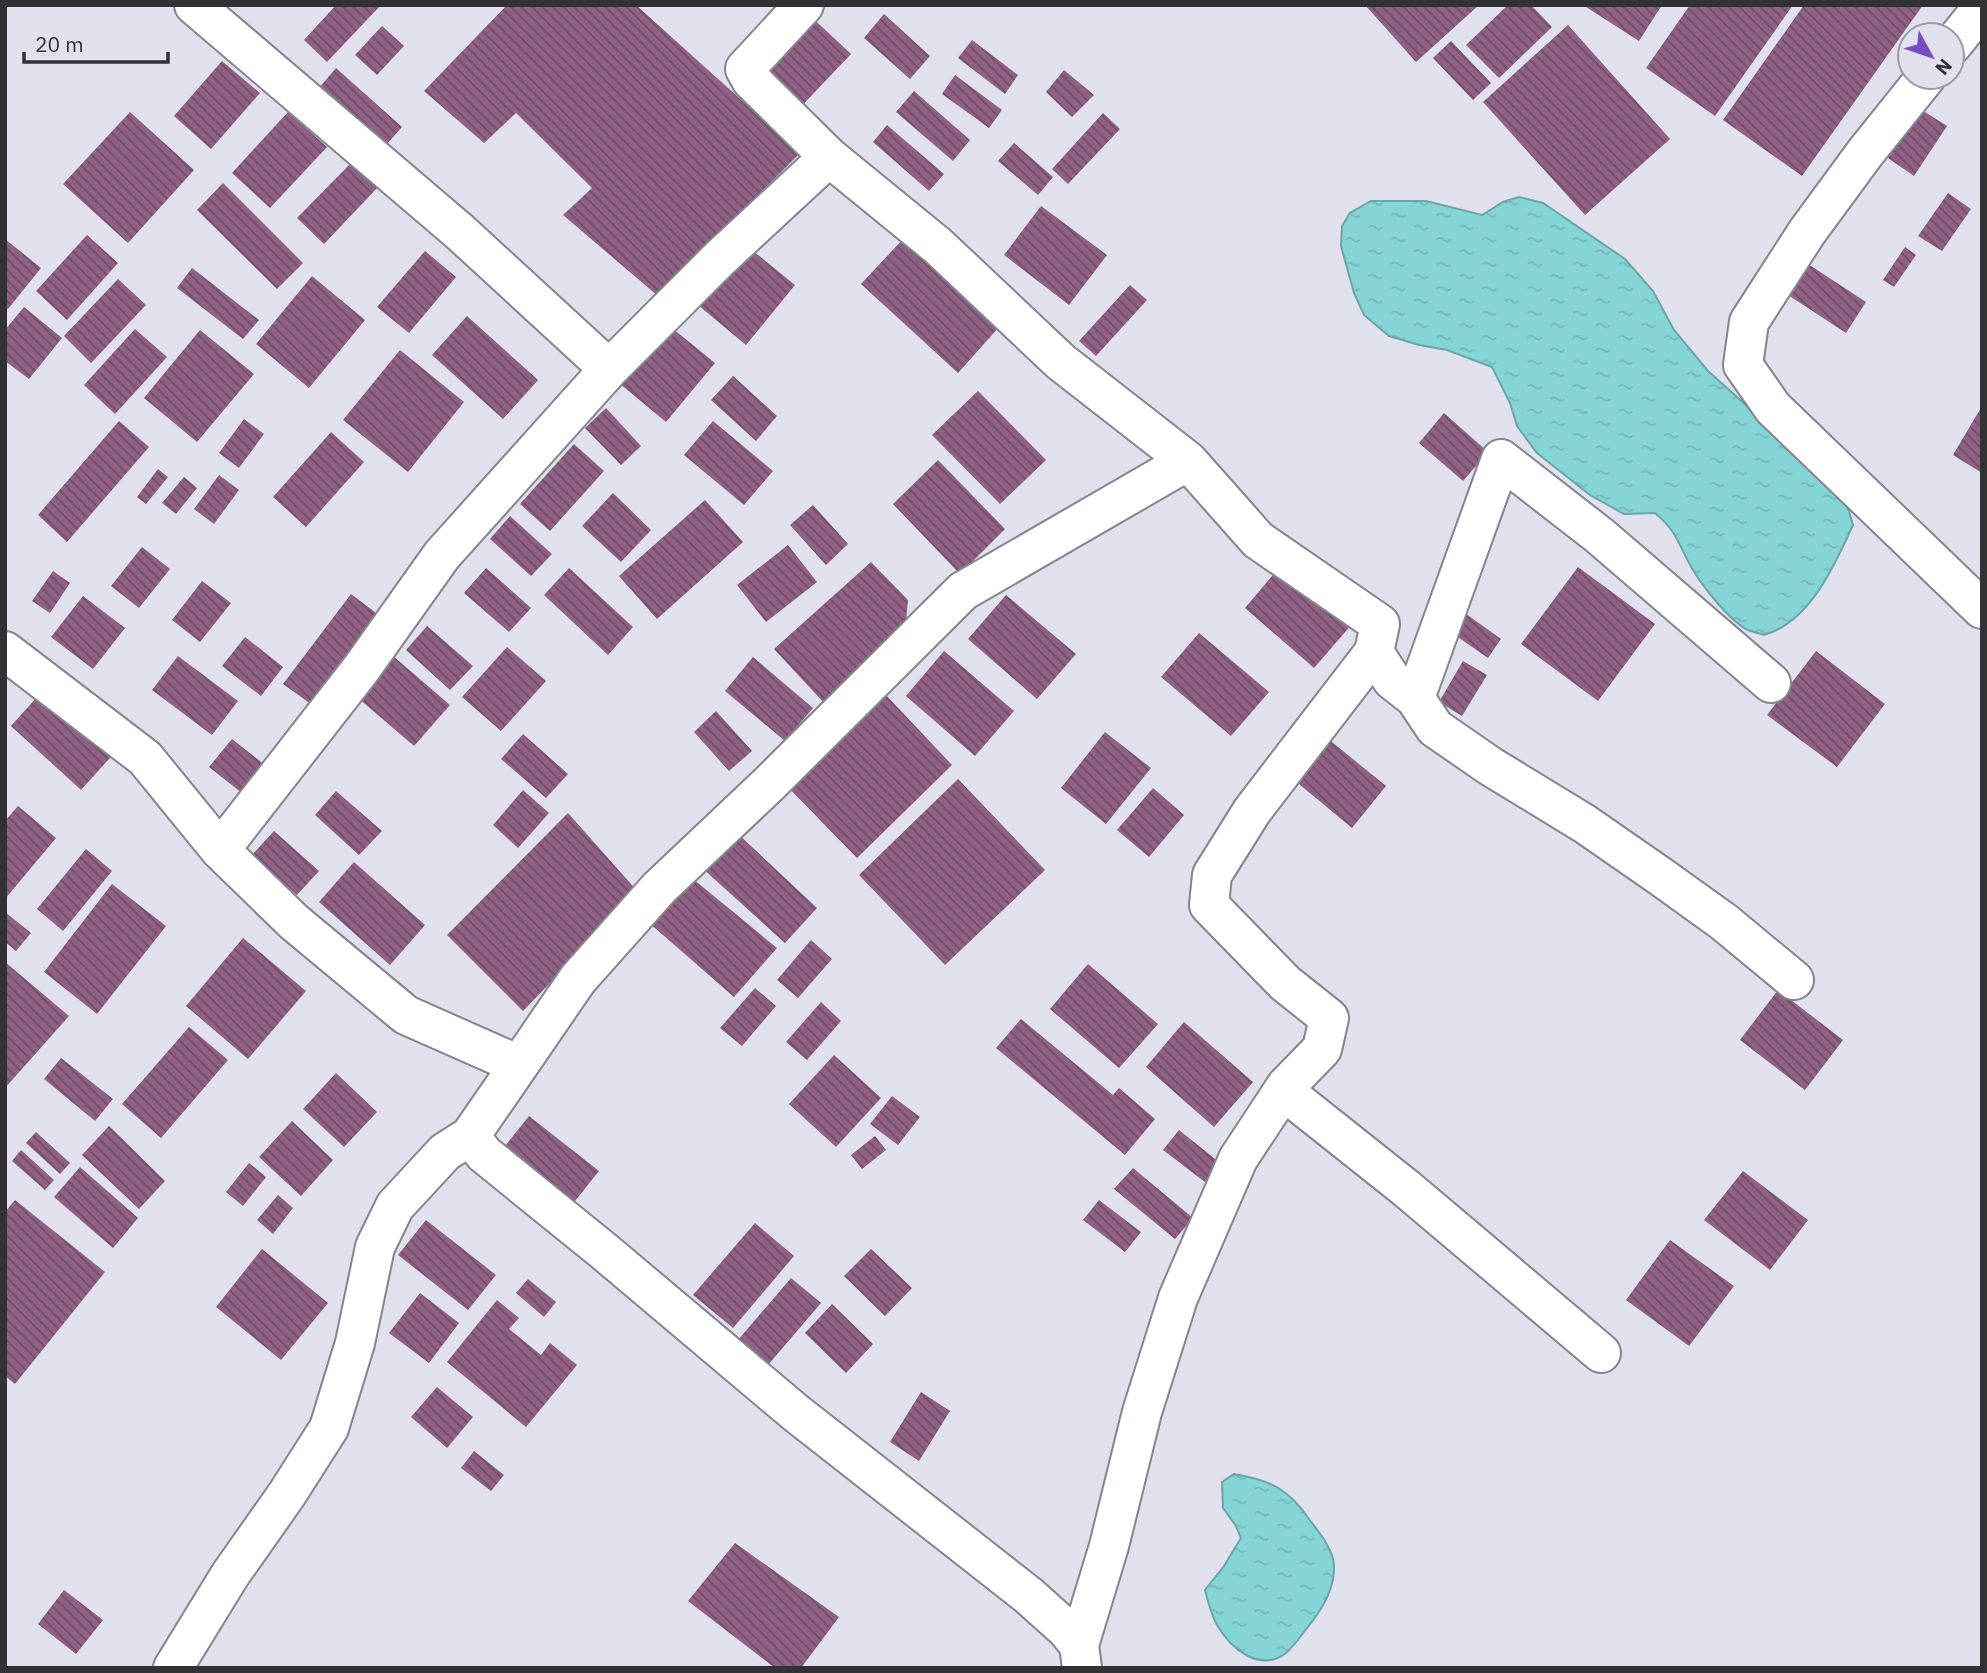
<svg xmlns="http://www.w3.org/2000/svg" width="1987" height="1673" font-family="'IBM Plex Sans',sans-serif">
<defs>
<pattern id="water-ripples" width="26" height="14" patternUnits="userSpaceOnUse" patternTransform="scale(1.75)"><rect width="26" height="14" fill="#85d5d7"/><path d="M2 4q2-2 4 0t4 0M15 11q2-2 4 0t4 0" fill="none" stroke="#73b7b9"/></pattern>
<pattern id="building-back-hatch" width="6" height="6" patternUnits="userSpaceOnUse" patternTransform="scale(1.75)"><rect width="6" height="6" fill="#906184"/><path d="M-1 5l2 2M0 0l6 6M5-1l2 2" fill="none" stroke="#704c67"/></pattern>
</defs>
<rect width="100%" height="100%" fill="#e0e1ec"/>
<path fill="url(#water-ripples)" stroke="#6ca4a7" stroke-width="2" d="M 1519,197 L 1543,203 L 1625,259 L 1653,291 L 1674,330 L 1708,371 L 1746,405 L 1786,448 L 1809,464 L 1846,502 L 1853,525 C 1834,566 1810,622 1764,635 C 1759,633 1753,632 1748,630 C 1728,620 1698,581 1688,561 C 1676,538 1675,530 1655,513 L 1624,514 L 1590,495 L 1537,453 L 1517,426 L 1510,403 L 1492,367 L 1447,350 L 1419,345 L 1389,336 L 1364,315 L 1354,293 L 1341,246 L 1342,226 L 1350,213 L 1371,201 L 1426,201 L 1482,215 L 1503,202 Z
M 1234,1474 C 1269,1480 1288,1488 1309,1519 C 1318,1531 1334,1550 1334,1566 C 1335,1589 1322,1610 1307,1628 C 1301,1636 1294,1646 1286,1653 C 1260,1673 1231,1649 1217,1625 C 1211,1614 1208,1602 1205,1590 L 1224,1566 L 1241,1538 L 1236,1526 L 1223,1508 L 1222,1482 Z"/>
<path fill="url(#building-back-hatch)" d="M 336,5 L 381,5 L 327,62 L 304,40 Z
M 507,5 L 636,5 L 800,153 L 658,296 L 563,215 L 592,188 L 516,113 L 484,143 L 424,91 Z
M 1365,5 L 1479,5 L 1416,62 Z
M 1508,5 L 1531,5 L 1552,27 L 1499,78 L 1466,45 Z
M 1583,5 L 1662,5 L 1639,41 Z
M 1690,5 L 1793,5 L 1715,116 L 1646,68 Z
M 1804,5 L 1923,5 L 1802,176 L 1723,120 Z
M 804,10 L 851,54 L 794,114 L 748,70 Z
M 884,14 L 930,56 L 910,79 L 864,38 Z
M 1568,25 L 1670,139 L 1585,215 L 1483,102 Z
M 382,26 L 404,46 L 377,75 L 355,55 Z
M 972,40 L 1018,75 L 1005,94 L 958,58 Z
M 1451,41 L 1491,83 L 1473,100 L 1433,58 Z
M 222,61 L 260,93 L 211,149 L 174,116 Z
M 336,68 L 402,127 L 378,154 L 313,95 Z
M 1064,70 L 1094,95 L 1072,117 L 1046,92 Z
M 955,75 L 1002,110 L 989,128 L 942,94 Z
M 914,91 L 970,140 L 953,161 L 896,112 Z
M 1917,107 L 1947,126 L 1914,176 L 1885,156 Z
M 130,112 L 194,170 L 128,243 L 63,184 Z
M 288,112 L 327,147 L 270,208 L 232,173 Z
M 1103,113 L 1120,129 L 1068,184 L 1052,169 Z
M 887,125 L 944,174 L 929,191 L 873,142 Z
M 1014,143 L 1053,177 L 1038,195 L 998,161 Z
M 352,162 L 378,187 L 324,244 L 297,218 Z
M 223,183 L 303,263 L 277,289 L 197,210 Z
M 1948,193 L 1971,209 L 1942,251 L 1918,236 Z
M 1041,206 L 1107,255 L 1069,305 L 1004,255 Z
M 87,235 L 118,263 L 67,320 L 36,291 Z
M 904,238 L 1000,326 L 958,373 L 861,284 Z
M 5,239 L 41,268 L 8,309 L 5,307 Z
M 747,246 L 795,285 L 746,345 L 698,305 Z
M 1905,247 L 1916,255 L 1894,287 L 1883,280 Z
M 425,251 L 456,277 L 409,333 L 377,307 Z
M 1805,262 L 1866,302 L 1846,333 L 1785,293 Z
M 192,268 L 259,320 L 243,339 L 177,288 Z
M 312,276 L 365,320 L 309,388 L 256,344 Z
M 118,279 L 146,305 L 91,363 L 64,336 Z
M 1130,285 L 1147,300 L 1096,356 L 1079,341 Z
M 24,307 L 62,338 L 29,379 L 5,361 L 5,330 Z
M 467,316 L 538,380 L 503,419 L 432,355 Z
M 667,324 L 715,363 L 666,422 L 619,383 Z
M 135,329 L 167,357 L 115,414 L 84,385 Z
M 200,330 L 254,374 L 197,442 L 144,398 Z
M 400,350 L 464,402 L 408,472 L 343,420 Z
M 733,376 L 777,416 L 756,441 L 711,400 Z
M 978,391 L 1046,460 L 1000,504 L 932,435 Z
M 1982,406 L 1982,473 L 1953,455 Z
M 606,408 L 641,446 L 621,465 L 585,428 Z
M 1444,413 L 1488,452 L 1463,481 L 1419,443 Z
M 244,419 L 264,434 L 239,468 L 219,453 Z
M 119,421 L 149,447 L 67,542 L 38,515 Z
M 713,421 L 773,471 L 744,505 L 684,455 Z
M 331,432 L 364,462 L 306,527 L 273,497 Z
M 574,444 L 604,471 L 550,531 L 520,504 Z
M 938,460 L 1005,529 L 960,574 L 893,504 Z
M 158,469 L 168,477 L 146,504 L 137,497 Z
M 219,475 L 239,490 L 214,524 L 194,509 Z
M 184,477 L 197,488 L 176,514 L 162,503 Z
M 613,493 L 651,530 L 621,562 L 582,526 Z
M 705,500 L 743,542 L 657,619 L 619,576 Z
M 813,505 L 848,544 L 826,565 L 790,525 Z
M 510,516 L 552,554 L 531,576 L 490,539 Z
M 788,545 L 817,582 L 766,622 L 737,585 Z
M 142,547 L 170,569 L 139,608 L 111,586 Z
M 871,562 L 908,600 L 905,631 L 826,705 L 774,649 Z
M 1283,563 L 1353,623 L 1314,668 L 1245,608 Z
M 1578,567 L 1655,624 L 1598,701 L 1521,644 Z
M 486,568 L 531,608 L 509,632 L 464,593 Z
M 569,568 L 633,627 L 608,655 L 544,595 Z
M 53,571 L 70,583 L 50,613 L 32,601 Z
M 202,581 L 231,603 L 200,642 L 172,620 Z
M 351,594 L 384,619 L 315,707 L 283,684 Z
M 1006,595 L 1076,654 L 1037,699 L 968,639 Z
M 83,596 L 125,628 L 93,669 L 51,637 Z
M 1455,606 L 1501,639 L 1488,658 L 1442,626 Z
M 427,626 L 473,666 L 450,690 L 406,650 Z
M 1199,633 L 1269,692 L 1231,736 L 1161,677 Z
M 245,637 L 283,667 L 261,696 L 222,666 Z
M 507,647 L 546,681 L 501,731 L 462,697 Z
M 944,651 L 1014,711 L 975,756 L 906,696 Z
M 1816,651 L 1885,704 L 1837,767 L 1767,715 Z
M 178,656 L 238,701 L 212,735 L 152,690 Z
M 393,656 L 450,705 L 414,746 L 357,697 Z
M 753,657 L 813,708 L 785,741 L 725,691 Z
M 1463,661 L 1487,675 L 1462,716 L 1439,702 Z
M 46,687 L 117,750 L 81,790 L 11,726 Z
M 883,692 L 952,765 L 857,858 L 787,786 Z
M 716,711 L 752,751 L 729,771 L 694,732 Z
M 1105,732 L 1151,768 L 1106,824 L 1061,788 Z
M 523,734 L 568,774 L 546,798 L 501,759 Z
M 1327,738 L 1386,786 L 1352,828 L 1293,779 Z
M 232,739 L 270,769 L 247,797 L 209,767 Z
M 958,779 L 1045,870 L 945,965 L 859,875 Z
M 1153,788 L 1184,815 L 1149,857 L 1117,830 Z
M 523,790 L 549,813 L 518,848 L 493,825 Z
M 336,791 L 382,831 L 359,855 L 315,815 Z
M 18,806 L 56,838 L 5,899 L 5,821 Z
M 568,813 L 638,892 L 523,1011 L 447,935 Z
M 274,831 L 319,871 L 297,895 L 252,855 Z
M 736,832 L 817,908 L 785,943 L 701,867 Z
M 86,849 L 112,871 L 63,931 L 37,909 Z
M 354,862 L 425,925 L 390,965 L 319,902 Z
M 687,874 L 777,948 L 734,997 L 639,914 Z
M 112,884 L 166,926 L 97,1014 L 44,972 Z
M 5,912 L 31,933 L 16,951 L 5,942 Z
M 243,938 L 306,991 L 248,1059 L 186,1006 Z
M 811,940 L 832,959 L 798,998 L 777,980 Z
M 5,962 L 69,1016 L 5,1088 Z
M 1088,964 L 1158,1024 L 1119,1068 L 1050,1009 Z
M 755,988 L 776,1006 L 742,1046 L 720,1028 Z
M 1778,990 L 1843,1040 L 1805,1090 L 1740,1040 Z
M 821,1002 L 841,1021 L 807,1060 L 786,1042 Z
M 1021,1019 L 1113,1095 L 1119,1088 L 1155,1119 L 1125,1155 L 996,1048 Z
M 1184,1022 L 1253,1082 L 1214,1127 L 1146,1067 Z
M 189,1027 L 228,1060 L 161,1138 L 122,1104 Z
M 834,1055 L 881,1098 L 836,1147 L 789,1104 Z
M 61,1058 L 113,1099 L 95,1121 L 44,1079 Z
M 336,1073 L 377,1112 L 344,1147 L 303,1109 Z
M 892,1096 L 920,1117 L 898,1145 L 870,1124 Z
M 529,1116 L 599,1171 L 571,1206 L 501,1151 Z
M 292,1121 L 333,1160 L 301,1196 L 259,1157 Z
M 109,1126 L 165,1181 L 139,1209 L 82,1155 Z
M 1179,1130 L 1220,1163 L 1205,1182 L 1163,1150 Z
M 36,1132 L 70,1163 L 60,1174 L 26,1143 Z
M 875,1136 L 886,1150 L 862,1169 L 851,1155 Z
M 21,1150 L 54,1180 L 45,1190 L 12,1161 Z
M 249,1163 L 266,1177 L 243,1206 L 226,1192 Z
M 80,1167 L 138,1218 L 113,1248 L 54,1197 Z
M 1133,1168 L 1193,1218 L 1175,1239 L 1114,1189 Z
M 1743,1171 L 1808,1220 L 1770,1270 L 1704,1220 Z
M 278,1195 L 293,1208 L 273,1234 L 257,1220 Z
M 15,1200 L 105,1272 L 15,1384 L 5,1376 L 5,1212 Z
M 1099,1200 L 1141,1232 L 1125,1252 L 1083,1220 Z
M 426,1220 L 496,1275 L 468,1310 L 398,1255 Z
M 755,1223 L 794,1256 L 733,1328 L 693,1295 Z
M 1670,1240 L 1734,1286 L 1689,1346 L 1626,1300 Z
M 262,1249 L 328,1303 L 281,1360 L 216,1307 Z
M 871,1249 L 912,1288 L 885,1316 L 844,1276 Z
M 791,1278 L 821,1303 L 768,1365 L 738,1340 Z
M 528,1279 L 556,1302 L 544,1317 L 516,1293 Z
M 420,1293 L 459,1323 L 429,1363 L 389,1333 Z
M 497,1300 L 519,1318 L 509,1329 L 541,1355 L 550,1343 L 577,1365 L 526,1427 L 447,1362 Z
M 832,1304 L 873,1344 L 846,1373 L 805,1333 Z
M 437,1387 L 473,1417 L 447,1448 L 411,1417 Z
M 921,1392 L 950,1411 L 919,1461 L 890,1442 Z
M 474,1451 L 504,1475 L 491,1491 L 461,1468 Z
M 735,1543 L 839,1617 L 801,1668 L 775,1668 L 688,1601 Z
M 64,1590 L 103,1620 L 76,1654 L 38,1624 Z"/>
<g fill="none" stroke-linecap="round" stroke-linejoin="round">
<g stroke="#83848e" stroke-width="42">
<path id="street" d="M 194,5 L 460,232 L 609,369 L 442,555 L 361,669 L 220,850
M 804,5 L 745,69 L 751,80 L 829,157
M 1952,45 L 1982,8
M 1926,77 L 1865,153 L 1807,232 L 1749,322 L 1743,365 L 1773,408 L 1982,609
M 609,369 L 719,259 L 829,157 L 938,246 L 1061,362 L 1188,461 L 1258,540 L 1380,624 L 1374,652 L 1392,680 L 1415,698 L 1435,728 L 1490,766 L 1585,824 L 1660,876 L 1724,922 L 1794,980
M 5,651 L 145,758 L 220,850 L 294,922 L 406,1015 L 519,1065 L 470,1136 L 484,1154 L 605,1252 L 796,1413 L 1028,1595 L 1066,1629 L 1079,1645 L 1082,1668
M 1374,652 L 1252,811 L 1212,875 L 1209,905 L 1285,983 L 1329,1018 L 1322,1049 L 1286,1086 L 1290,1096 L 1407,1189 L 1601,1353
M 1415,698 L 1501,459 L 1600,536 L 1771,683
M 519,1065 L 578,979 L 659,888 L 769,784 L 963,591 L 1188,461
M 1079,1645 L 1109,1546 L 1142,1412 L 1178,1298 L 1238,1159 L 1286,1086
M 173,1668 L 230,1575 L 287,1494 L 329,1428 L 355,1343 L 375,1247 L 395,1206 L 445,1152 L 470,1136"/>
</g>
<use href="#street" stroke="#fff" stroke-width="38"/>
</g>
<rect width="1987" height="1673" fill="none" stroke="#313136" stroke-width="14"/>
<g transform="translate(1931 56) rotate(130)"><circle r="33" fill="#e0e1ec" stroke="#9a9ba3" stroke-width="2"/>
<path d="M0-5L12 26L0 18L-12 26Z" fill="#774cc5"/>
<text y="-10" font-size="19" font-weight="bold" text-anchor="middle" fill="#313136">N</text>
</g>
<path d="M24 52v10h144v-10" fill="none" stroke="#313136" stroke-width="3.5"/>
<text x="35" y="52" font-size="21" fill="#313136" stroke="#e0e1ec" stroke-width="5" paint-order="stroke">20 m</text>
</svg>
